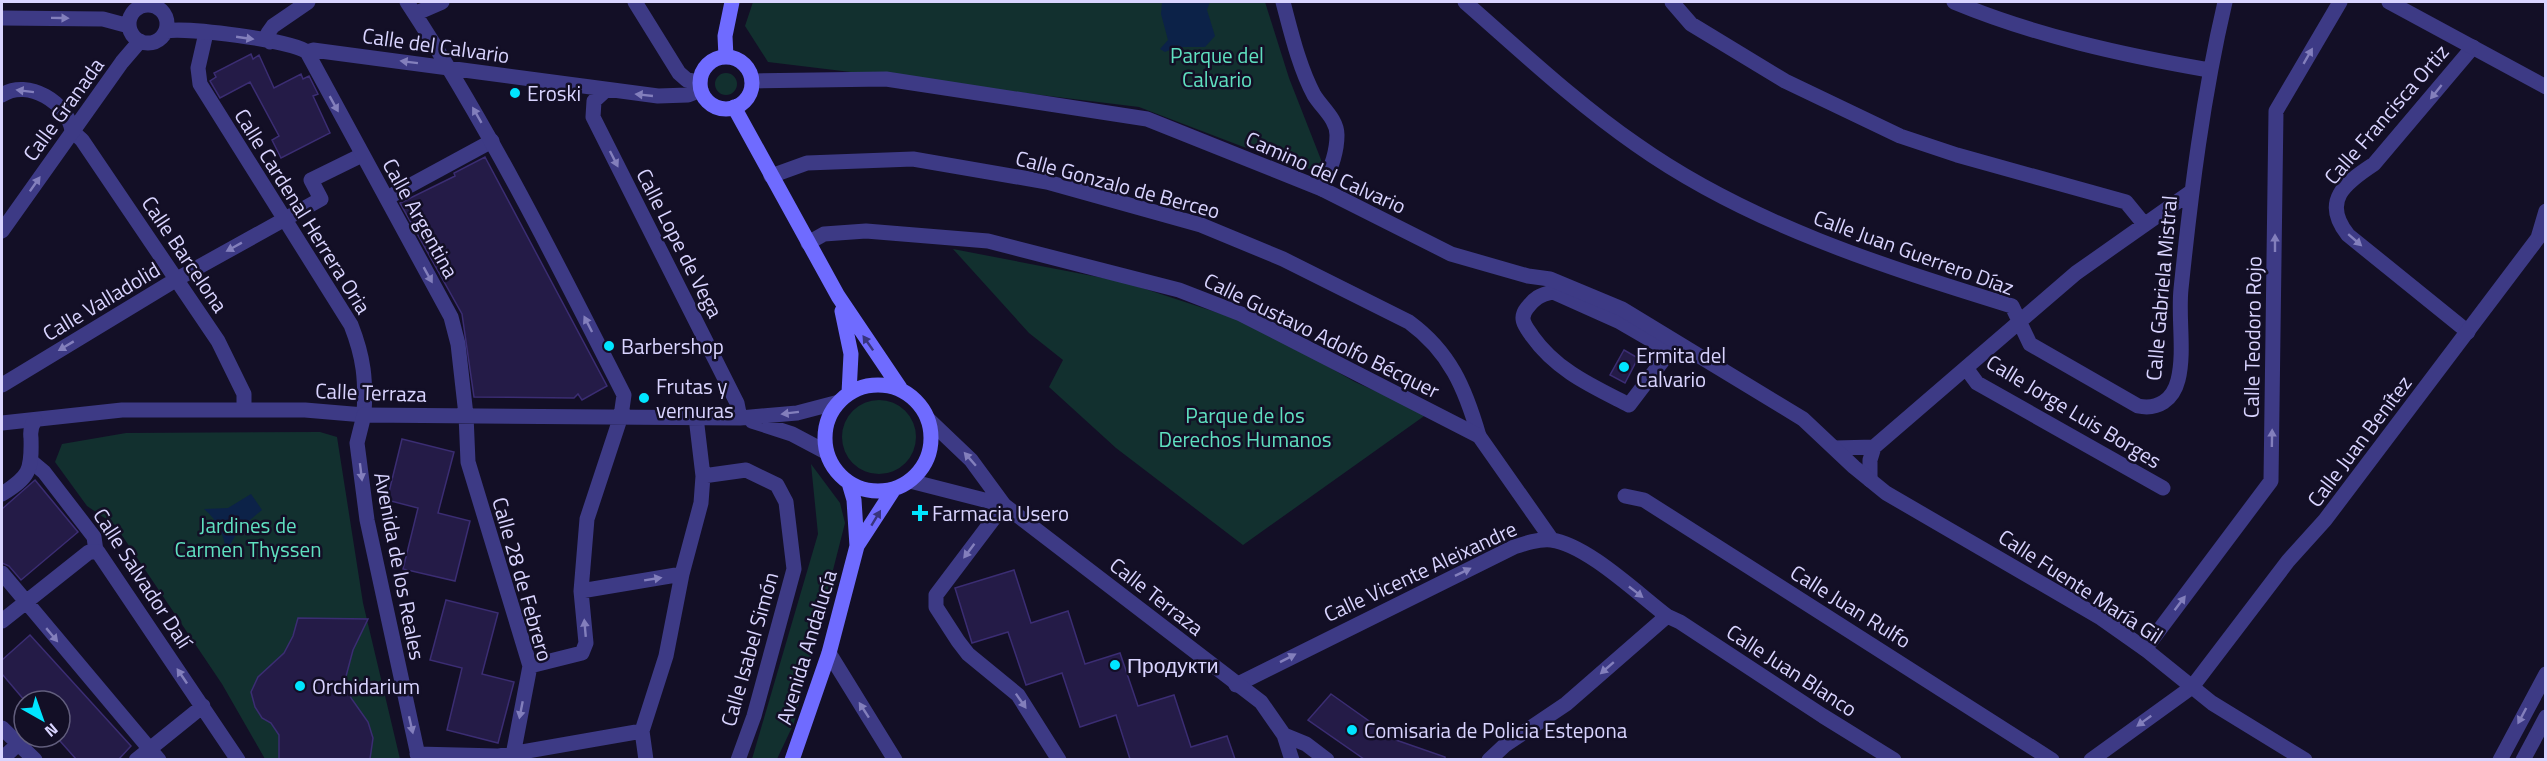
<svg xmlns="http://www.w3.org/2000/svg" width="2547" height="761" font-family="'Titillium Web',sans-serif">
<rect width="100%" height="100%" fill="#130f26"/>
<path fill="#12302f" d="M 753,2 L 1265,2 L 1289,78 L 1327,175 L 1241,146 L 1139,107 L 768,62 L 745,26 Z
M715 84a11 11 0 1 1 22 0a11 11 0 1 1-22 0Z
M 953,249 L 1124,282 L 1255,325 L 1355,382 L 1427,414 L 1243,545 L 1116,448 L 1049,387 L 1063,360 L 1029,333 Z
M842 437a37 37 0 1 1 74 0a37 37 0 1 1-74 0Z
M 320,432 L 337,437 L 363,603 L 400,759 L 265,759 L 222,684 L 115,525 L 87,506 L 55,462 L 62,444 L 126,433 Z
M 811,464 L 840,503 L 845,523 L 794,723 L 777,759 L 752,759 L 818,534 Z"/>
<path fill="#0c2248" d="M 1162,2 L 1210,2 L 1207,10 L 1215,36 L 1205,47 L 1177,47 L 1165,52 L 1160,49 L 1168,40 L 1161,14 Z
M 251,494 L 262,510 L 239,529 L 226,552 C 224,534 218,521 204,509 L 228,508 Z"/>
<path fill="#241b47" stroke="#3b2d73" stroke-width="1.5" d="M 251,54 L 253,59 L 259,55 L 274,88 L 301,74 L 303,79 L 309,76 L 318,94 L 313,96 L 330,133 L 281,158 L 272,140 L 279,136 L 250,82 L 220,98 L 210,81 L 216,77 L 214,73 Z
M 485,157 L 607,386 L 582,400 L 578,394 L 574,398 L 474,397 L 462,314 L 400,203 L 455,176 L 454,173 Z
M 1624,350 L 1638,358 L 1625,383 L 1610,375 Z
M 402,439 L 454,452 L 438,513 L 470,521 L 455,581 L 403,569 L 418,508 L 387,500 Z
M 35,480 L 78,532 L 21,580 L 9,566 L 2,563 L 2,509 Z
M 1014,570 L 1031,623 L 1068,611 L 1085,664 L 1120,653 L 1138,706 L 1174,695 L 1191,747 L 1227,736 L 1235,759 L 1130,759 L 1116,715 L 1080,727 L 1062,673 L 1026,685 L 1008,632 L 972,643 L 955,588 Z
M 446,600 L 498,613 L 482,674 L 514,682 L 498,743 L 447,730 L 462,668 L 430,660 Z
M 298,618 L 368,619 L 353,650 L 345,680 L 351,698 L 368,722 L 373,738 L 370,759 L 279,759 L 279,735 L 271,723 L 262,718 L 255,707 L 251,692 L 258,677 L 284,653 L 293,636 Z
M 30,635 L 131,746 L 119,759 L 76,759 L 60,741 L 60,701 L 25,701 L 2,674 L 2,660 Z
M 1331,694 L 1396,740 L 1445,757 L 1445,759 L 1364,759 L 1308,720 Z"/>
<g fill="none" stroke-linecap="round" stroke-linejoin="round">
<path stroke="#3d3a85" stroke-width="15" d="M 72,131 L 82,140 L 218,341 L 244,394 L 244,409
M 771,176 L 807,163 L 913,159 L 1047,182 L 1201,225 L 1283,259 L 1409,322 C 1450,352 1465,388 1479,436
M 387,198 L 492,141
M 1553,292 L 1620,322 L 1670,351 L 1629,405 C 1592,386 1557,371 1532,336 C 1526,327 1518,319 1527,308 C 1535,298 1539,295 1553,292 Z
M 2,385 L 177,279 L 321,199 L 311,180 L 362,155
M 2,423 L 122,410 L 305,410 L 364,415 C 366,380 364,358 351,325 L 200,84 L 198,68 L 206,33
M 32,462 L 44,472 L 94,537 L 96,551"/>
<path stroke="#3d3a85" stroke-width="15" d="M 407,2 C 489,127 556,261 624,395 L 621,416 L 587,519 L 581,591 L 586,643 L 582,653 L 530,666
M 635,2 L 679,73 L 687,80 L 700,82
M 1283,2 C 1291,32 1299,67 1314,95 C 1322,108 1337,119 1337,135 C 1337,155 1329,171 1322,189
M 1465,2 C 1521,51 1575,102 1637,145 C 1749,224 1883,266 2012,306 L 2030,344 L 2138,406 C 2158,410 2173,400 2178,380 C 2185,352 2178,318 2181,289 C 2191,192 2203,96 2225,2
M 1672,2 L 1691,24 L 1785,81 L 1900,136 L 1957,155 L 2126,202 L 2144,224
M 1954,2 C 2036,36 2123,55 2209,70
M129 24a19 19 0 1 1 38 0a19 19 0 1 1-38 0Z
M 413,11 L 419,12 L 442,2
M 2,18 L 103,19 L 129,26
M 166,31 C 186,27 292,40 307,52 L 313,50 L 658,96 L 688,95 L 701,90
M 270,42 L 268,33 L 273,26 L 308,2
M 307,52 L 451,317 L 458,344 L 466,415 L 468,462 L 530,666 L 513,755
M 606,90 L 594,101 L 593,117 L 737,403 L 740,418
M 2,95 C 28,78 68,103 72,131
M 2,231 L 122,62 L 140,41
M 808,243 L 824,234 L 866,231 L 988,241 L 1179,290 L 1241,314 L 1479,436 L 1552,540
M 2468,332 L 2348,235 C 2321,201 2345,183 2374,164 L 2473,47
M 1966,368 L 1977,383 L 2163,488
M 752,421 L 792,434 L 826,452
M 1835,448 L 1874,447
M 703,476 L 746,470 L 777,485 L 786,502 L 794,569 L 754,716 L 738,760
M 1870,480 L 1870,460 L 1874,447 L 2076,273 L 2191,192
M 2,494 C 29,477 32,471 31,438 C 30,431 31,426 35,420
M 1625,496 L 1644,500 L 2052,760
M 1004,505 L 936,595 L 936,607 L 958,641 L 968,654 L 1018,695 L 1059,760
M 2,573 L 159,760
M 581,591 L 682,574
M 2,621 L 89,552 L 98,552 L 238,760
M 2145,649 L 2271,481 L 2276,111 L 2340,2
M 829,653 L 895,760
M 1236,685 L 1514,547 C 1526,543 1538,539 1551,540 C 1586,544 1638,594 1667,616 L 1680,622 L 1823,716 L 1894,760
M 2,728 L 35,760
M 417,754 L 499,756 L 642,731
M 2,759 L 18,744
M 136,760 L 203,706
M 419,760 L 367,520 L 357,443 L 364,415 L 740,418 L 797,413 L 839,402
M 646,760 L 642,731 L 666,656 L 682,574 L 701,503 L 703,476 L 696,417
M 1489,760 L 1505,745 L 1566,704 L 1667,616"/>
<path stroke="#3d3a85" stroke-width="15" d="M 2389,2 L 2546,87
M 752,81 L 886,79 L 1147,119 L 1322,189 L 1451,254 L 1528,276 L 1550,279 L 1622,309 L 1803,419 L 1854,467 L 1886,493 L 2101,618 L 2145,649 L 2212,703 L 2305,760
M 929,420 L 971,460 L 1004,505 L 1261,702 L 1284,735 L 1292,760
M 910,481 L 1004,505
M 1284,735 L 1306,744 L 1327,760
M 2091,760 L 2192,687 L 2288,561 L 2325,520 L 2538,238 L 2546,211
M 2500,760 L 2546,674
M 2523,760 L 2546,717"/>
<path stroke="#6f6bff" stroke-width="15" d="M 726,57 L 725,36 L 732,2
M700 83a26 26 0 1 1 52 0a26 26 0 1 1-52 0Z
M 734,107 L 838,296 L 900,388
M 842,311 L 851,354 L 849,393
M825 438a53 53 0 1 1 106 0a53 53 0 1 1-106 0Z
M 857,546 L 894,489
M 792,760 L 829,653 L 857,546 L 854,500 L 849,483"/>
</g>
<defs><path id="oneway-solid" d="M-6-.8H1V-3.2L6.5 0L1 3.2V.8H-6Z" transform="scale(1.5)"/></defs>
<g fill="#837fbc">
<use href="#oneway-solid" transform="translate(60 18) rotate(1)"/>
<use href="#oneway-solid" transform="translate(245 38) rotate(8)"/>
<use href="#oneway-solid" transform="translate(2308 56) rotate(-60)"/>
<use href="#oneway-solid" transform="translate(409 62) rotate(-173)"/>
<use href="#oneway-solid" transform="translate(25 91) rotate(-173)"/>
<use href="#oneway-solid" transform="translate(2436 92) rotate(129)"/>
<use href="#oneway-solid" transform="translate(644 95) rotate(-174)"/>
<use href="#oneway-solid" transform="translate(334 104) rotate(61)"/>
<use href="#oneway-solid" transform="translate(477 115) rotate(-120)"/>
<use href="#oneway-solid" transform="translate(614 159) rotate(63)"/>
<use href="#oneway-solid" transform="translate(35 184) rotate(-55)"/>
<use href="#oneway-solid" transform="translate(2355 240) rotate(41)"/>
<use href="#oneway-solid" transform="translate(2275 243) rotate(-90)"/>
<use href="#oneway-solid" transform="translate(234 247) rotate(151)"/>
<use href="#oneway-solid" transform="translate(428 275) rotate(61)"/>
<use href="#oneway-solid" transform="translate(588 324) rotate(-117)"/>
<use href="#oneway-solid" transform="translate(66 346) rotate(149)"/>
<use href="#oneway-solid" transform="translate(790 413) rotate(173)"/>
<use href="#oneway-solid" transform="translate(2272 438) rotate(-89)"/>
<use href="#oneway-solid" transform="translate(970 459) rotate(-131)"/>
<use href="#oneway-solid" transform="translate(361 472) rotate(83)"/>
<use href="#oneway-solid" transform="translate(969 551) rotate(127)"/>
<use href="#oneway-solid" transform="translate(1463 572) rotate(-26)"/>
<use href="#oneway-solid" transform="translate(653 579) rotate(-9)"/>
<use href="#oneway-solid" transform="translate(1636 592) rotate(38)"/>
<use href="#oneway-solid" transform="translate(2180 603) rotate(-53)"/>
<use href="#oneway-solid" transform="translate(585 628) rotate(-95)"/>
<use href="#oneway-solid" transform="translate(52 635) rotate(50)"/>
<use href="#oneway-solid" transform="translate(1288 658) rotate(-27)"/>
<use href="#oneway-solid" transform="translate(1607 668) rotate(139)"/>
<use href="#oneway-solid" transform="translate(182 676) rotate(-124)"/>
<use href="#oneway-solid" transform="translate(1021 701) rotate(55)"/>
<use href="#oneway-solid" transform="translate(521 710) rotate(101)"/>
<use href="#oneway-solid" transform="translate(864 710) rotate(-123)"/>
<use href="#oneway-solid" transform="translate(2522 716) rotate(118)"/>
<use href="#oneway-solid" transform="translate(2144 721) rotate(144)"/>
<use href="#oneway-solid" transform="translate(411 725) rotate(77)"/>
</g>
<g fill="#38347d">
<use href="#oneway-solid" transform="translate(868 343) rotate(-125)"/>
<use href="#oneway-solid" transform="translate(876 518) rotate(-59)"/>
</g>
<g fill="#00e5ff" stroke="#130f26" stroke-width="2">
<circle cx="515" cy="93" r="6"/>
<circle cx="609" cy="346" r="6"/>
<circle cx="1624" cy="367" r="6"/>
<circle cx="644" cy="398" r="6"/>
<path d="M917 504h6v6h6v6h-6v6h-6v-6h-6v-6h6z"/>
<circle cx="1115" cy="665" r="6"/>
<circle cx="300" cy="686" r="6"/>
<circle cx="1352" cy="730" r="6"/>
</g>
<g text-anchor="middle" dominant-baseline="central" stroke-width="5" stroke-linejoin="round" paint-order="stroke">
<g font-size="21" fill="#d9d4ff" stroke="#130f26">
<text transform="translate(436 45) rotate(8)">Calle del Calvario</text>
<text transform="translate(63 109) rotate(-54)">Calle Granada</text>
<text transform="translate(2386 114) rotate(-49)">Calle Francisca Ortiz</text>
<text transform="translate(1326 172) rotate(24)">Camino del Calvario</text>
<text transform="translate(1118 184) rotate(15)">Calle Gonzalo de Berceo</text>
<text transform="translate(303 211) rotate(58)">Calle Cardenal Herrera Oria</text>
<text transform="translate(421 218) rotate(61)">Calle Argentina</text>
<text transform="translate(680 243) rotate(63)">Calle Lope de Vega</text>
<text transform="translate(1914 252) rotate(20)">Calle Juan Guerrero Díaz</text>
<text transform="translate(185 254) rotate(56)">Calle Barcelona</text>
<text transform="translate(2161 288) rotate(-85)">Calle Gabriela Mistral</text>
<text transform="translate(101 301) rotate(-31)">Calle Valladolid</text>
<text transform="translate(1322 335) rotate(26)">Calle Gustavo Adolfo Bécquer</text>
<text transform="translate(2252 337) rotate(-89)">Calle Teodoro Rojo</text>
<text transform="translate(371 392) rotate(2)">Calle Terraza</text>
<text transform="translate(2074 411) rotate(31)">Calle Jorge Luis Borges</text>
<text transform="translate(2359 441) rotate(-53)">Calle Juan Benítez</text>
<text transform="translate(400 566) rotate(79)">Avenida de los Reales</text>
<text transform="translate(1420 571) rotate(-25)">Calle Vicente Aleixandre</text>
<text transform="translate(143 578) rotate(57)">Calle Salvador Dalí</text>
<text transform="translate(523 579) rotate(74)">Calle 28 de Febrero</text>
<text transform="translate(2081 586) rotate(33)">Calle Fuente María Gil</text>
<text transform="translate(1157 596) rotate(38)">Calle Terraza</text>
<text transform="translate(1851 606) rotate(32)">Calle Juan Rulfo</text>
<text transform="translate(806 647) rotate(-73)">Avenida Andalucía</text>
<text transform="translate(749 649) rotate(-74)">Calle Isabel Simón</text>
<text transform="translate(1792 670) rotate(33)">Calle Juan Blanco</text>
</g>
<g font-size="21" fill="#5fe0c0" stroke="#130f26">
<text x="1217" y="55">Parque del<tspan x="1217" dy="24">Calvario</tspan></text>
<text x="1245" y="415">Parque de los<tspan x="1245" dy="24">Derechos Humanos</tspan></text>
<text x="248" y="525">Jardines de<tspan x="248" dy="24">Carmen Thyssen</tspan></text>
</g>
<g font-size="21" fill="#d9d4ff" stroke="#130f26" text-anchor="start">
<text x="527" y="93">Eroski</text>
<text x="621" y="346">Barbershop</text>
<text x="1636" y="355">Ermita del<tspan x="1636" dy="24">Calvario</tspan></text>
<text x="656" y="386">Frutas y<tspan x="656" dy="24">vernuras</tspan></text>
<text x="932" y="513">Farmacia Usero</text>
<text x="1127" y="665">Продукти</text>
<text x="312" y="686">Orchidarium</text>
<text x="1364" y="730">Comisaria de Policia Estepona</text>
</g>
</g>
<rect width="2547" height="761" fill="none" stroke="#d9d4ff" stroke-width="6"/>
<g transform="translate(42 719) rotate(140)"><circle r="28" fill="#130f26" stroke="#625e7d" stroke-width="1.5"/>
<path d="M0-4.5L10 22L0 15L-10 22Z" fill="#00e5ff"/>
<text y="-9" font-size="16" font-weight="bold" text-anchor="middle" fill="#d9d4ff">N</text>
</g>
</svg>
